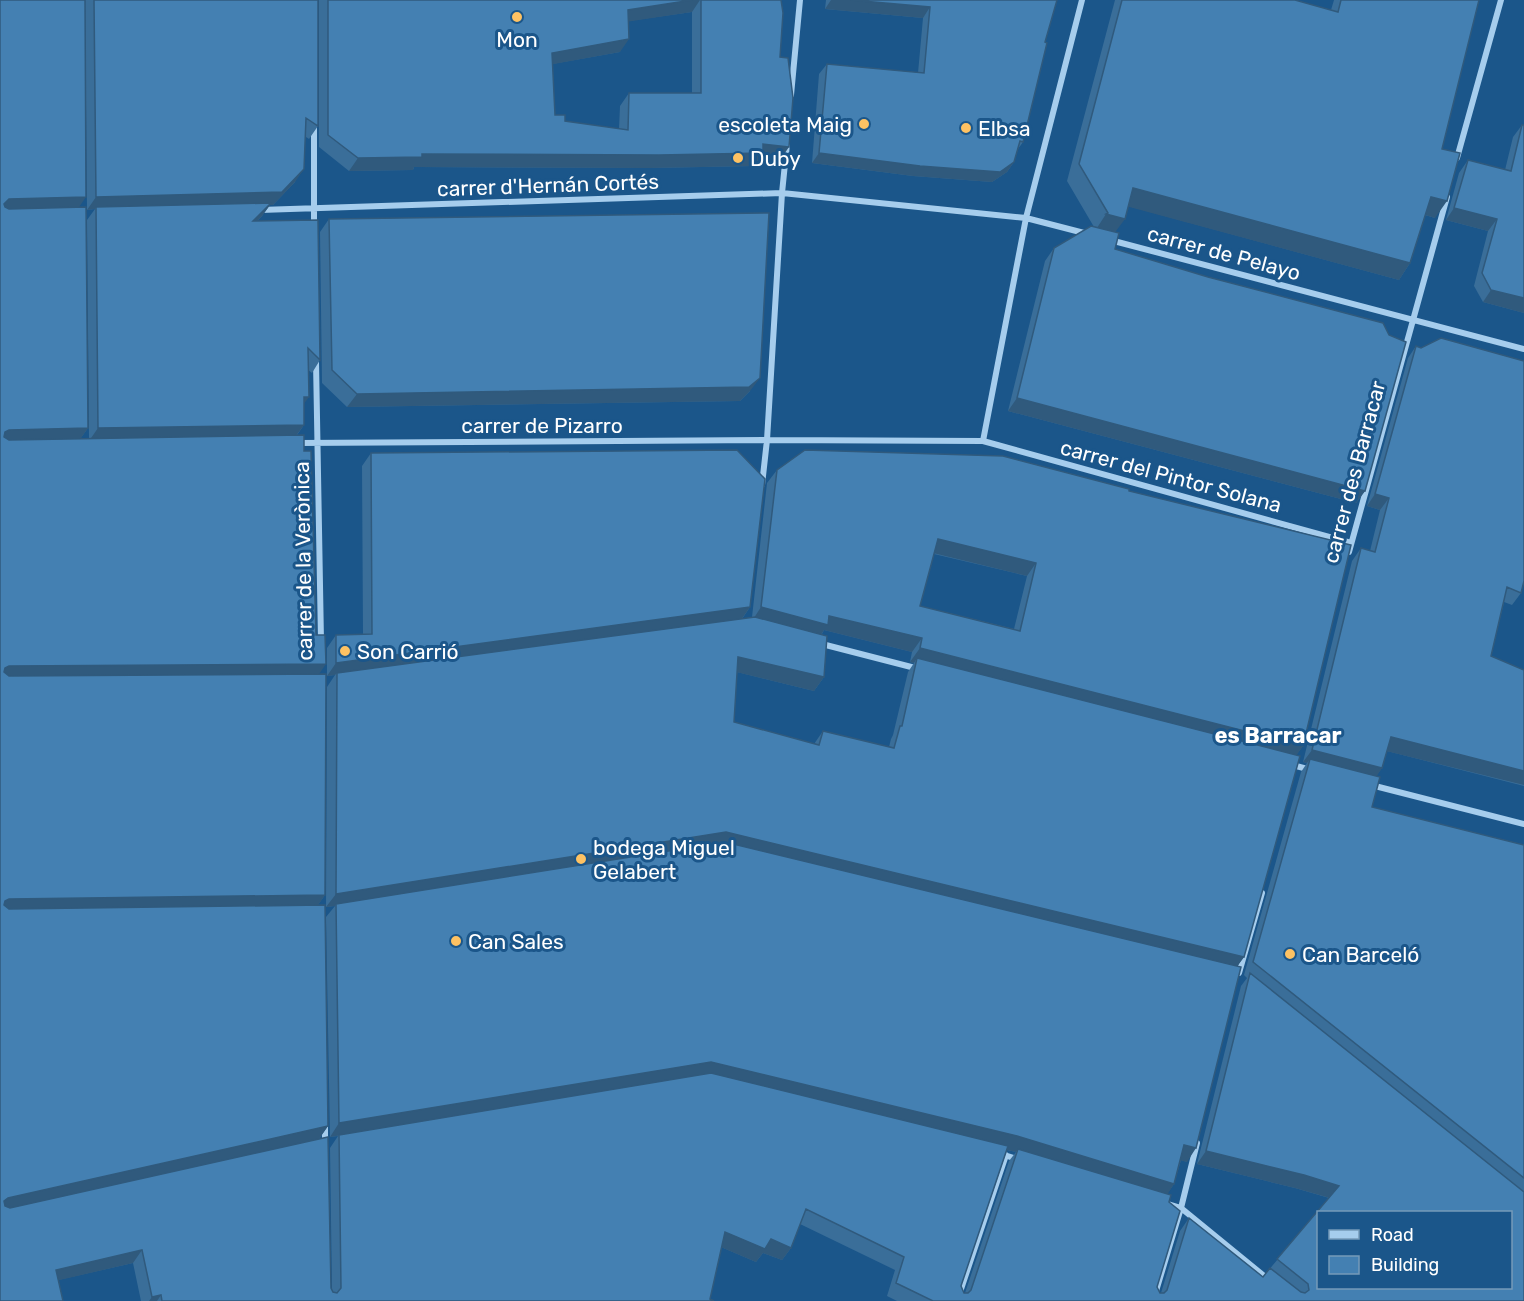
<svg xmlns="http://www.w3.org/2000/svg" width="1524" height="1301" font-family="Rubik,sans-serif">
<rect width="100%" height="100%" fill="#1b568a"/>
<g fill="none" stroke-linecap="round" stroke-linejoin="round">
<path stroke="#a6cded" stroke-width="6" d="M 1082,0 L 1026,218 L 983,441 L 767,440 L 782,193 L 1026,218 L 1088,234
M 791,95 L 800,0
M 314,124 L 314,227
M 1457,158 L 1501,0
M 260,210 L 782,193 L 787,144
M 1110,240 L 1524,349
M 316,361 L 321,641
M 983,441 L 1351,543
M 298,443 L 767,440 L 762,485
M 1349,552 L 1447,197
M 818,643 L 919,669
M 1289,764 L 1311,770
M 1371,785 L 1524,824
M 1239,973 L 1262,893
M 325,1122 L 325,1145
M 998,1153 L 1020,1160
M 1168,1204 L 1181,1208 L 1269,1280
M 957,1301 L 1006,1155
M 1153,1301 L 1181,1208 L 1197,1143"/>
</g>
<path fill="#3a6e99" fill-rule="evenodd" d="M 85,0 L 318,0 L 318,126 L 309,139 L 306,137 L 295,182 L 273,205 L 270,205 L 262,216 L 257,221 L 320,360 L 312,373 L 308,370 L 304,404 L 304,425 L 297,435 L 304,451 L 318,674 L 325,895 L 317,906 L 328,1126 L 319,1139 L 331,1288 L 332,1291 L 330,1148 L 338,1136 L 330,1137 L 326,917 L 335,906 L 326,907 L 327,687 L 335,675 L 327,676 L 327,648 L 336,635 L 363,634 L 362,466 L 371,453 L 750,607 L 742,619 L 752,617 L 767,483 L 777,470 L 1129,491 L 1303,746 L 1296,755 L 1244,957 L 1237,966 L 1187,1162 L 1181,1160 L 1174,1184 L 1167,1194 L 1169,1202 L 1157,1287 L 1160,1293 L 1161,1293 L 1180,1231 L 1189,1218 L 1263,1277 L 1329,1198 L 1295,1188 L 1197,1164 L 1241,986 L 1247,978 L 1244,975 L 1301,772 L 1307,763 L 1303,762 L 1352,561 L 1361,548 L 1370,551 L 1380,510 L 1367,506 L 1408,358 L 1416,346 L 1521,593 L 1512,605 L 1504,602 L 1491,656 L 1524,670 L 1524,786 L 1387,751 L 1382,768 L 1376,776 L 1372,807 L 1524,845 L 1524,1301 L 897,1301 L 887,1296 L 895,1270 L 800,1224 L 791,1248 L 782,1260 L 763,1253 L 756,1262 L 721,1247 L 710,1299 L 714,1301 L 141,1301 L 133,1263 L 58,1280 L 0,1301 L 78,208 L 88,428 L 80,439 L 89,439 L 87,220 L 95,209 L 87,210 ZM 934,554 L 1027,576 L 1014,629 L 920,606 ZM 824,630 L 912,652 L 910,662 L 914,663 L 908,672 L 893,735 L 891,739 L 889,747 L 823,731 L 814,744 L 734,722 L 737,672 L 814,691 L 824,677 L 822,634 ZM 1007,1150 L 1016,1152 L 1009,1161 L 965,1293 L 964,1293 L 961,1286 Z
M 319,0 L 781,0 L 780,57 L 780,160 L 760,157 L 754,166 L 650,168 L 414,167 L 413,170 L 349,171 L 319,147 ZM 692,12 L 692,93 L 629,93 L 620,106 L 619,129 L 565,121 L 555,115 L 552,64 L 620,52 L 628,21 Z
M 826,0 L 1057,0 L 1045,42 L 1023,142 L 1018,149 L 1014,162 L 1007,172 L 992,182 L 913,176 L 812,163 L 819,74 L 827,64 L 918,73 L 923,18 L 825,9 Z
M 1115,0 L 1295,0 L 1331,10 L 1334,0 L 1479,0 L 1442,149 L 1435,218 L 1425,215 L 1410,263 L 1399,280 L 1128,206 L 1115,232 L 1115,249 L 1365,491 L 1356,503 L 1008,411 L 1045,261 L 1054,248 L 1094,227 L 1067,181 Z
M 1522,125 L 1524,125 L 1524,313 L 1483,302 L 1474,286 L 1488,231 L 1446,220 L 1459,173 L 1468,160 L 1505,170 L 1513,137 Z
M 329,219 L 750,391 L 740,401 L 347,407 L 322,383 L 320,232 Z"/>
<path fill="#305a7d" d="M 692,0 L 700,0 L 692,12 L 619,23 L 628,10 Z
M 831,0 L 851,0 L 930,7 L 923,18 L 825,9 Z
M 629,39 L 620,52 L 543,66 L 552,53 Z
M 763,144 L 789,147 L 780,160 L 760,157 L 754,166 L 650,168 L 414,167 L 413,170 L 349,171 L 358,158 L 422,154 Z
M 819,153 L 1014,162 L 1007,172 L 992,182 L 913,176 L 812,163 Z
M 304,169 L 295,182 L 273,205 L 270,205 L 262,216 L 245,233 L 96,207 L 95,209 L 87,210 L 96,197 Z
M 1133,188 L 1410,263 L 1399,280 L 1122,205 Z
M 86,197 L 77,210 L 0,212 L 4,204 L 9,199 Z
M 1431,197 L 1447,201 L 1435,218 L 1419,213 Z
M 1454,208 L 1497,219 L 1488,231 L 1446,220 Z
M 1106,214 L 1125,219 L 1113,235 L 1095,231 Z
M 1491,290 L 1524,298 L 1524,313 L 1483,302 Z
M 760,378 L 750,391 L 740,401 L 347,407 L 357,394 Z
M 304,397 L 309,397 L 300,409 Z
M 1017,398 L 1365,491 L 1356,503 L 1008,411 Z
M 304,425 L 295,437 L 89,441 L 98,428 Z
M 88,428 L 79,441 L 0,443 L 5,432 L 9,430 Z
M 1375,494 L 1389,498 L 1380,510 L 1367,506 Z
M 938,539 L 1036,563 L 1027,576 L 929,552 Z
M 750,607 L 741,620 L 337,673 L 335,675 L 327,676 L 336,663 Z
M 761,607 L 829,616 L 922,638 L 912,652 L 824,630 L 819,638 L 752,621 Z
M 920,648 L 1303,746 L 1293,760 L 917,658 L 914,663 L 910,662 Z
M 738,657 L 824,677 L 814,691 L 728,670 Z
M 326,664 L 317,677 L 0,679 L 5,668 L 9,666 Z
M 1391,737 L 1524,771 L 1524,785 L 1382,750 Z
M 1312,750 L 1382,768 L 1374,780 L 1310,759 L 1307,763 L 1303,762 Z
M 726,832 L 1244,957 L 1234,971 L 336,904 L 335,906 L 326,907 L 336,894 Z
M 325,895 L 316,908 L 0,912 L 5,901 L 9,899 Z
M 711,1062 L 1017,1136 L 1174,1184 L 1165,1198 L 1018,1149 L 1016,1152 L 702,1076 L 330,1137 L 339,1123 Z
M 328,1126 L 319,1139 L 0,1211 L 4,1201 L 8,1198 Z
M 1184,1145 L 1196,1148 L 1187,1162 L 1175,1159 Z
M 1206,1151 L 1304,1175 L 1339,1186 L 1330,1198 L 1295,1188 L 1197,1164 Z
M 725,1232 L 771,1239 L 791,1248 L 782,1260 L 763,1253 L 756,1262 L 716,1245 Z
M 142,1250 L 133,1263 L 47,1283 L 56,1270 Z
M 161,1295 L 157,1301 L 149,1301 L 152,1297 Z"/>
<path fill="#4480b2" stroke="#305a7d" stroke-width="1.5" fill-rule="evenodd" d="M 0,0 L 85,0 L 86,197 L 9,199 L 4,204 L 5,207 L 9,209 L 86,207 L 88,428 L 9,430 L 5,432 L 4,437 L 9,440 L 304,435 L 304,451 L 311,451 L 316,635 L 325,635 L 326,664 L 9,666 L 5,668 L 4,672 L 9,676 L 326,674 L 325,895 L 9,899 L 5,901 L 4,905 L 9,909 L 325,905 L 328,1126 L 8,1198 L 4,1201 L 5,1206 L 10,1208 L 328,1137 L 331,1288 L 333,1292 L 337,1293 L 341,1288 L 339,1135 L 711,1073 L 1008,1146 L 961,1286 L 964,1293 L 968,1293 L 971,1290 L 1018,1149 L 1171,1195 L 1169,1202 L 1180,1211 L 1157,1287 L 1160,1293 L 1164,1293 L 1167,1290 L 1189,1218 L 1263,1277 L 1270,1268 L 1301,1292 L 1305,1293 L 1309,1290 L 1308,1284 L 1277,1259 L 1339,1186 L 1304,1175 L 1206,1151 L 1250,973 L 1524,1192 L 1524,1301 L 933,1301 L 896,1283 L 904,1257 L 806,1209 L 791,1248 L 771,1239 L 765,1249 L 725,1232 L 710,1299 L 714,1301 L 162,1301 L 161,1295 L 152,1297 L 142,1250 L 56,1270 L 63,1301 L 0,1301 ZM 1318,1212 L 1510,1212 L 1510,1287 L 1318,1287 Z
M 94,0 L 318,0 L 318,126 L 306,118 L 304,169 L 282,192 L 96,197 Z
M 328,0 L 692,0 L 628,10 L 629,39 L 552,53 L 555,115 L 565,115 L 565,121 L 628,130 L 629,93 L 701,93 L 701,0 L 781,0 L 783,13 L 780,57 L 788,58 L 793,98 L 789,147 L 763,144 L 763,153 L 659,155 L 422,154 L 422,157 L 358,158 L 328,135 Z
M 851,0 L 1057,0 L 1045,42 L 1047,43 L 1023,142 L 1020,141 L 1014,162 L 1000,172 L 920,166 L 819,153 L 827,64 L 924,73 L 930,7 Z
M 1122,0 L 1295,0 L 1338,12 L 1341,0 L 1479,0 L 1442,149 L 1460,153 L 1447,201 L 1431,197 L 1410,263 L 1133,188 L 1125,219 L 1106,214 L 1108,213 L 1079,164 Z
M 1522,125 L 1524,125 L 1524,298 L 1491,290 L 1482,273 L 1497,219 L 1454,208 L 1468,160 L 1511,171 Z
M 271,203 L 253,221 L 318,220 L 320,360 L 308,348 L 309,397 L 304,397 L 304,425 L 98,428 L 96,207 Z
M 769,213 L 760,378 L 749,387 L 357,394 L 332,370 L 329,219 Z
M 1091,226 L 1119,233 L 1115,249 L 1208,277 L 1383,323 L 1389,335 L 1406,342 L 1365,491 L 1017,398 L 1054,248 Z
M 1441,338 L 1524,361 L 1524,581 L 1521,593 L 1507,587 L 1491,656 L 1524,670 L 1524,771 L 1391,737 L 1382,768 L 1312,750 L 1361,548 L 1375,552 L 1389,498 L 1375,494 L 1416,346 L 1421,348 Z
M 737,450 L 765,479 L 750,607 L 336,663 L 336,635 L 372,634 L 371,453 Z
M 805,450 L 1003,456 L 1129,489 L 1129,491 L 1351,545 L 1303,746 L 920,648 L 922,638 L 829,616 L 828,625 L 761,607 L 777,470 ZM 938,539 L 1036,563 L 1020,631 L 920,606 Z
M 755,617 L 827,636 L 824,677 L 738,657 L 734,722 L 819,745 L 823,731 L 894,748 L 900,726 L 902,726 L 917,658 L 1300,756 L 1244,957 L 726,832 L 336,894 L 337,673 Z
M 1310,759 L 1380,777 L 1372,807 L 1524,845 L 1524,1178 L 1253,962 Z
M 725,842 L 1241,967 L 1196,1148 L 1184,1145 L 1174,1184 L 1017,1136 L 711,1062 L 339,1123 L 336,904 Z"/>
<g fill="#fec263" stroke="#1b568a" stroke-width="2">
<circle cx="517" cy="17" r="6"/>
<circle cx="864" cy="124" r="6"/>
<circle cx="966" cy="128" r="6"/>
<circle cx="738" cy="158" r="6"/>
<circle cx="345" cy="651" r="6"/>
<circle cx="581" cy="859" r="6"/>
<circle cx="456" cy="941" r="6"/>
<circle cx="1290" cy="954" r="6"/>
</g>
<g text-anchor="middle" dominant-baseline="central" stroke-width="6" stroke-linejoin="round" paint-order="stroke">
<g font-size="21" fill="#fff" stroke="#1b568a" text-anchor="start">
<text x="517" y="39" text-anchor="middle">Mon</text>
<text x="852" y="124" text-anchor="end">escoleta Maig</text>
<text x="978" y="128">Elbsa</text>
<text x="750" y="158">Duby</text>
<text x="357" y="651">Son Carrió</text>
<text x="593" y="847">bodega Miguel<tspan x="593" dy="24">Gelabert</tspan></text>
<text x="468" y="941">Can Sales</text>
<text x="1302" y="954">Can Barceló</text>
</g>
<g font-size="21" fill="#fff" stroke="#1b568a">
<text transform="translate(548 185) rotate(-2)">carrer d'Hernán Cortés</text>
<text transform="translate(1224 253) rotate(15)">carrer de Pelayo</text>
<text x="542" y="425">carrer de Pizarro</text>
<text transform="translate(1354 472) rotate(-75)">carrer des Barracar</text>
<text transform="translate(1171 476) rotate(15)">carrer del Pintor Solana</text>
<text transform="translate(303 561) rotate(-91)">carrer de la Verònica</text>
</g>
<g font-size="22" font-weight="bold" fill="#fff" stroke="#1b568a">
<text x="1278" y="735">es Barracar</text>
</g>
</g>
<rect x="1317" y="1211" width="195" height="78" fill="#1b568a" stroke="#769ab9" stroke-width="1.5"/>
<rect x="1329" y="1230" width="30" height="9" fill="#a6cded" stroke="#769ab9" stroke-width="1.5"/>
<text x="1371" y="1241" font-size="18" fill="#ffffff">Road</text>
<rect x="1329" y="1256" width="30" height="18" fill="#4480b2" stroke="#769ab9" stroke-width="1.5"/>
<text x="1371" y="1271" font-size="18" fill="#ffffff">Building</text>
</svg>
